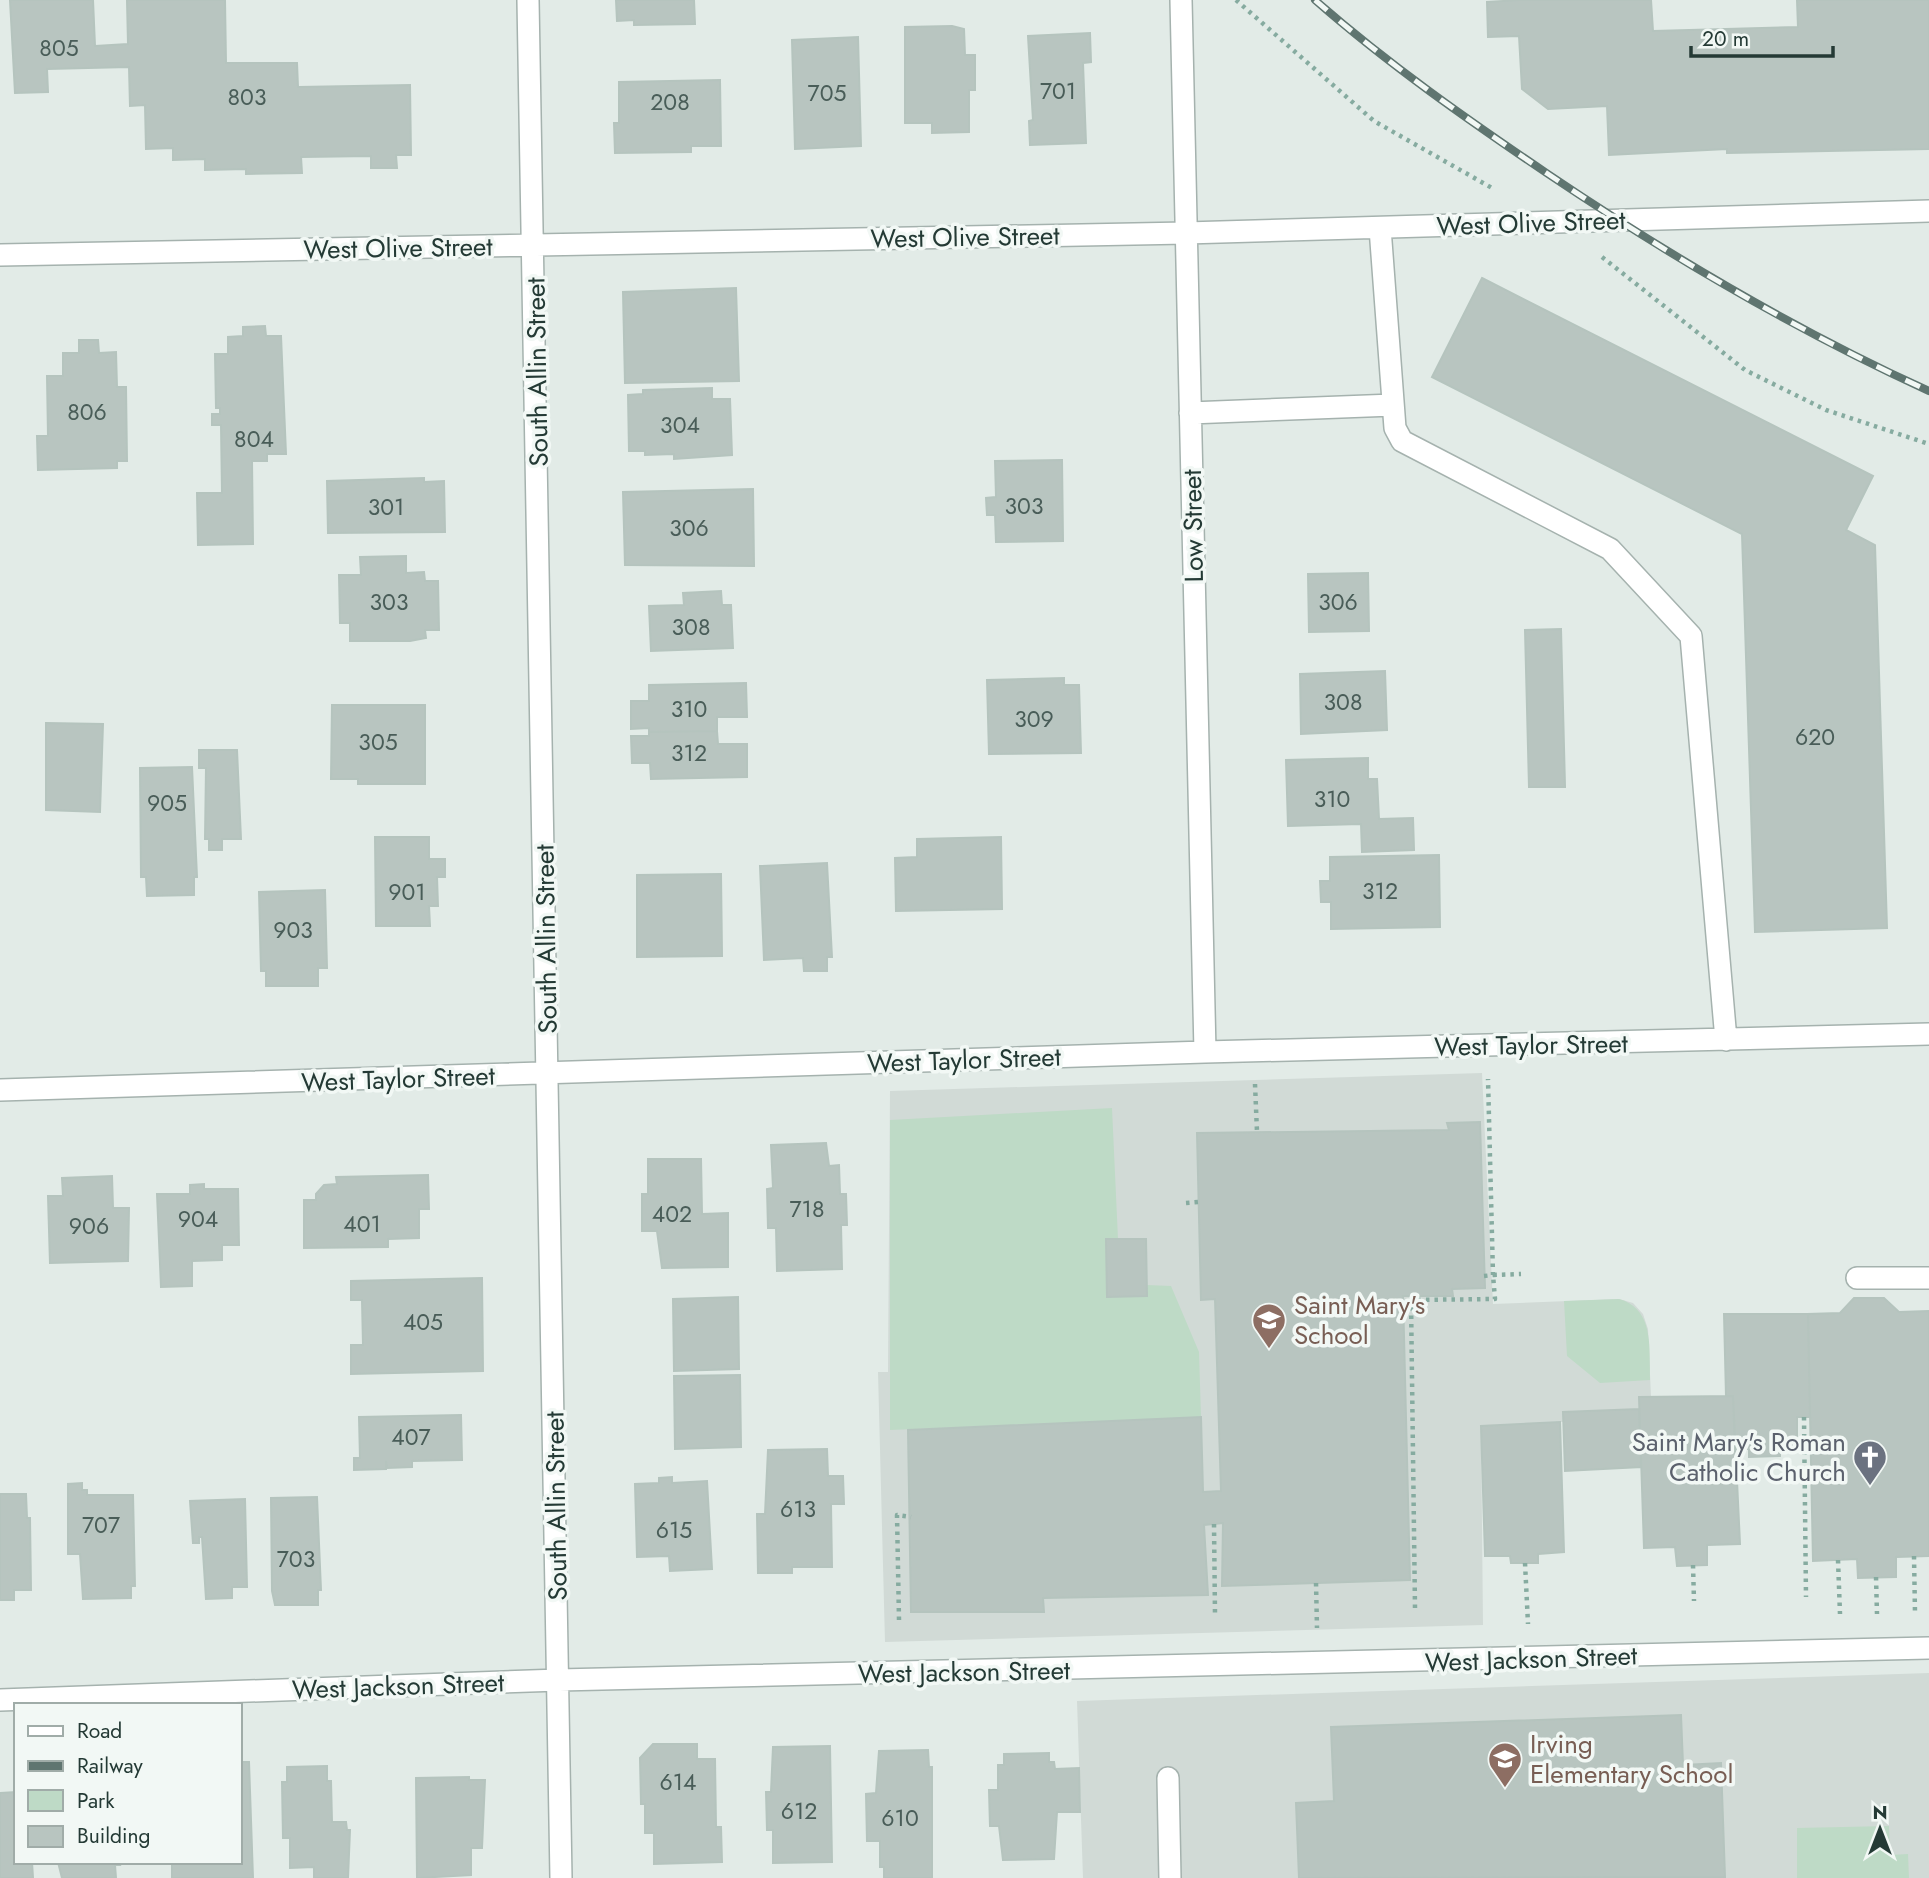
<svg xmlns="http://www.w3.org/2000/svg" width="1929" height="1878" font-family="Jost,sans-serif">
<rect width="100%" height="100%" fill="#e2ebe7"/>
<path fill="#d1dad6" d="M 1482,1073 L 1493,1304 L 1619,1299 L 1633,1303 L 1643,1314 L 1648,1329 L 1651,1397 L 1639,1397 L 1639,1409 L 1563,1412 L 1563,1422 L 1481,1426 L 1483,1625 L 885,1642 L 878,1372 L 888,1372 L 890,1091 Z
M 1929,1673 L 1929,1878 L 1083,1878 L 1077,1701 Z"/>
<path fill="#bedac6" d="M 1112,1108 L 1118,1239 L 1106,1240 L 1107,1297 L 1147,1296 L 1147,1285 L 1171,1286 L 1199,1352 L 1201,1417 L 890,1430 L 890,1120 Z
M 1619,1299 C 1655,1309 1649,1349 1650,1380 L 1600,1383 L 1567,1356 L 1564,1301 Z
M 1889,1826 L 1890,1855 L 1908,1854 L 1909,1878 L 1797,1878 L 1797,1828 Z"/>
<path fill="#b8c5c0" stroke="#b5c4be" stroke-width="2" d="M 10,0 L 93,0 L 95,46 L 128,44 L 127,0 L 225,0 L 226,63 L 297,63 L 298,87 L 410,85 L 411,155 L 396,155 L 397,168 L 371,168 L 371,156 L 301,157 L 302,173 L 246,174 L 246,169 L 205,170 L 205,159 L 173,160 L 173,148 L 146,149 L 145,105 L 130,106 L 129,67 L 47,69 L 48,92 L 15,93 Z
M 616,0 L 694,0 L 695,24 L 634,25 L 634,20 L 617,21 Z
M 1519,0 L 1651,0 L 1653,31 L 1798,27 L 1797,0 L 1929,0 L 1929,149 L 1727,153 L 1727,149 L 1609,155 L 1607,106 L 1548,109 L 1522,89 L 1519,36 L 1488,37 L 1487,2 Z
M 952,26 L 964,29 L 965,55 L 975,55 L 975,90 L 969,90 L 969,132 L 932,133 L 932,123 L 905,123 L 905,27 Z
M 1090,33 L 1091,62 L 1083,63 L 1086,143 L 1030,145 L 1029,121 L 1033,120 L 1028,36 Z
M 858,37 L 861,146 L 795,149 L 792,40 Z
M 720,80 L 721,146 L 691,146 L 691,152 L 615,153 L 614,123 L 619,123 L 619,82 Z
M 1482,278 L 1873,476 L 1846,530 L 1875,545 L 1887,928 L 1755,932 L 1742,534 L 1432,377 Z
M 736,288 L 739,381 L 625,383 L 623,292 Z
M 265,326 L 266,336 L 281,336 L 286,454 L 267,454 L 267,461 L 252,461 L 253,544 L 198,545 L 197,493 L 222,493 L 221,425 L 212,425 L 212,414 L 220,414 L 220,408 L 216,408 L 215,354 L 228,354 L 228,337 L 243,336 L 243,327 Z
M 79,340 L 98,340 L 99,353 L 116,352 L 117,387 L 126,387 L 127,461 L 117,461 L 117,468 L 38,470 L 37,436 L 48,436 L 47,376 L 63,376 L 63,353 L 79,353 Z
M 712,388 L 712,399 L 730,399 L 732,455 L 674,459 L 674,454 L 645,455 L 645,451 L 629,451 L 628,395 L 643,394 L 643,390 Z
M 1062,460 L 1063,541 L 996,542 L 995,515 L 987,515 L 986,498 L 996,497 L 995,461 Z
M 424,478 L 424,482 L 444,481 L 445,532 L 328,533 L 327,481 Z
M 753,489 L 754,566 L 625,565 L 623,492 Z
M 406,556 L 406,573 L 424,572 L 425,581 L 438,581 L 439,630 L 425,630 L 426,638 L 410,641 L 350,641 L 350,623 L 340,623 L 339,575 L 361,575 L 360,557 Z
M 1368,573 L 1369,631 L 1309,632 L 1308,574 Z
M 721,591 L 722,605 L 731,605 L 733,648 L 651,651 L 649,606 L 684,605 L 683,593 Z
M 1561,629 L 1565,787 L 1529,787 L 1525,630 Z
M 1385,671 L 1387,730 L 1301,734 L 1300,674 Z
M 1064,678 L 1064,685 L 1079,685 L 1081,753 L 989,754 L 987,680 Z
M 746,683 L 747,717 L 717,717 L 717,731 L 649,732 L 649,728 L 631,729 L 631,701 L 649,701 L 649,685 Z
M 332,705 L 425,705 L 425,784 L 358,784 L 358,779 L 331,779 Z
M 46,723 L 103,724 L 100,812 L 46,810 Z
M 717,731 L 718,744 L 747,744 L 747,777 L 651,779 L 650,763 L 632,763 L 631,736 L 649,736 L 649,732 Z
M 199,750 L 237,750 L 241,839 L 222,839 L 222,850 L 209,850 L 209,839 L 205,839 L 206,768 L 199,768 Z
M 1368,758 L 1368,779 L 1377,779 L 1379,819 L 1413,818 L 1414,850 L 1362,852 L 1361,824 L 1288,826 L 1286,760 Z
M 192,767 L 197,877 L 194,877 L 194,895 L 147,896 L 146,877 L 141,877 L 140,768 Z
M 375,837 L 429,837 L 429,859 L 445,859 L 445,877 L 437,877 L 438,906 L 429,906 L 430,926 L 376,926 Z
M 1001,837 L 1002,909 L 896,911 L 895,858 L 917,857 L 917,839 Z
M 1439,855 L 1440,927 L 1331,929 L 1331,902 L 1321,902 L 1320,881 L 1330,881 L 1330,857 Z
M 827,863 L 832,957 L 827,957 L 827,971 L 804,971 L 803,958 L 764,960 L 760,866 Z
M 721,874 L 722,956 L 637,957 L 637,875 Z
M 325,890 L 327,968 L 318,968 L 318,986 L 266,986 L 266,971 L 261,971 L 259,892 Z
M 1480,1122 L 1485,1288 L 1452,1289 L 1453,1296 L 1403,1296 L 1410,1580 L 1222,1586 L 1223,1523 L 1204,1525 L 1208,1595 L 1043,1598 L 1044,1612 L 911,1612 L 908,1430 L 1201,1417 L 1203,1492 L 1221,1491 L 1215,1299 L 1201,1300 L 1197,1133 L 1449,1130 L 1447,1123 Z
M 826,1143 L 829,1166 L 839,1165 L 840,1194 L 846,1194 L 847,1225 L 841,1225 L 842,1269 L 777,1271 L 776,1228 L 768,1228 L 767,1189 L 773,1188 L 771,1145 Z
M 648,1159 L 701,1159 L 702,1214 L 728,1213 L 728,1267 L 662,1268 L 657,1231 L 642,1231 L 642,1194 L 648,1194 Z
M 428,1175 L 429,1209 L 419,1209 L 419,1238 L 388,1239 L 388,1247 L 304,1248 L 304,1200 L 316,1200 L 316,1194 L 324,1185 L 337,1184 L 336,1177 Z
M 112,1176 L 113,1208 L 129,1208 L 128,1261 L 50,1263 L 48,1196 L 63,1196 L 62,1178 Z
M 204,1184 L 204,1189 L 238,1189 L 239,1245 L 222,1245 L 222,1260 L 192,1261 L 192,1286 L 161,1287 L 157,1194 L 190,1194 L 190,1185 Z
M 1106,1239 L 1146,1239 L 1147,1296 L 1107,1297 Z
M 482,1278 L 483,1371 L 351,1374 L 351,1345 L 363,1345 L 362,1300 L 351,1300 L 351,1281 Z
M 738,1297 L 739,1369 L 674,1371 L 673,1299 Z
M 1854,1298 L 1884,1298 L 1899,1312 L 1929,1311 L 1929,1556 L 1896,1557 L 1896,1577 L 1858,1578 L 1857,1559 L 1813,1561 L 1808,1314 L 1840,1313 Z
M 1724,1314 L 1808,1314 L 1810,1417 L 1797,1417 L 1797,1446 L 1780,1447 L 1780,1456 L 1749,1457 L 1749,1449 L 1735,1449 L 1733,1396 L 1726,1396 Z
M 740,1375 L 741,1447 L 675,1449 L 674,1376 Z
M 1733,1396 L 1740,1544 L 1707,1545 L 1707,1565 L 1677,1566 L 1675,1547 L 1644,1548 L 1639,1397 Z
M 1639,1409 L 1641,1467 L 1565,1471 L 1563,1412 Z
M 461,1415 L 462,1460 L 412,1461 L 412,1467 L 387,1468 L 386,1461 L 386,1469 L 354,1470 L 354,1458 L 360,1458 L 359,1417 Z
M 1560,1422 L 1564,1552 L 1538,1554 L 1538,1563 L 1511,1563 L 1510,1556 L 1485,1556 L 1481,1426 Z
M 827,1449 L 828,1476 L 843,1476 L 844,1504 L 831,1504 L 832,1567 L 792,1567 L 792,1573 L 758,1573 L 757,1514 L 765,1514 L 768,1450 Z
M 672,1477 L 672,1483 L 707,1481 L 712,1569 L 670,1571 L 669,1556 L 637,1557 L 635,1484 L 659,1483 L 659,1478 Z
M 82,1483 L 82,1490 L 87,1490 L 87,1495 L 133,1495 L 135,1586 L 131,1586 L 131,1598 L 83,1599 L 80,1554 L 68,1554 L 68,1484 Z
M 0,1494 L 26,1494 L 27,1518 L 30,1518 L 31,1590 L 14,1590 L 14,1600 L 0,1600 Z
M 317,1497 L 321,1590 L 318,1590 L 318,1605 L 275,1605 L 272,1591 L 271,1498 Z
M 245,1499 L 247,1587 L 232,1587 L 232,1598 L 206,1599 L 202,1537 L 199,1537 L 199,1543 L 193,1543 L 190,1501 Z
M 1681,1715 L 1683,1765 L 1721,1763 L 1725,1877 L 1299,1878 L 1296,1803 L 1334,1801 L 1331,1727 Z
M 653,1744 L 697,1744 L 697,1759 L 715,1759 L 716,1827 L 721,1827 L 722,1862 L 654,1864 L 654,1833 L 645,1833 L 645,1804 L 641,1804 L 640,1758 Z
M 830,1746 L 832,1862 L 773,1863 L 773,1830 L 767,1830 L 766,1792 L 771,1792 L 773,1747 Z
M 928,1750 L 929,1767 L 932,1767 L 932,1878 L 884,1878 L 884,1867 L 880,1867 L 880,1841 L 867,1841 L 866,1794 L 876,1793 L 879,1751 Z
M 1049,1753 L 1049,1762 L 1054,1762 L 1055,1769 L 1079,1768 L 1080,1812 L 1057,1812 L 1054,1859 L 1003,1860 L 999,1826 L 990,1826 L 989,1790 L 998,1790 L 998,1765 L 1004,1765 L 1004,1754 Z
M 240,1762 L 249,1762 L 253,1878 L 172,1878 L 172,1862 L 240,1862 Z
M 327,1766 L 327,1781 L 331,1781 L 332,1822 L 346,1822 L 347,1830 L 350,1830 L 348,1878 L 314,1878 L 314,1867 L 290,1868 L 290,1838 L 283,1838 L 282,1782 L 287,1782 L 287,1767 Z
M 469,1777 L 469,1780 L 485,1780 L 482,1848 L 471,1848 L 471,1875 L 417,1878 L 416,1778 Z
M 16,1792 L 16,1862 L 32,1862 L 33,1878 L 0,1878 L 0,1793 Z
M 58,1862 L 119,1862 L 120,1865 L 115,1865 L 116,1878 L 62,1878 Z"/>
<g fill="none" stroke-linecap="round" stroke-linejoin="round">
<g stroke="#a5b2ae" stroke-width="24">
<path id="minor" d="M 528,0 L 561,1878
M 1181,0 L 1205,1052
M 1380,228 L 1395,428 L 1402,441 L 1610,549 L 1691,636 L 1726,1040
M 0,255 L 1186,233 L 1929,211
M 1190,413 L 1393,405
M 0,1090 L 1205,1052 L 1929,1034
M 1857,1278 L 1929,1278
M 0,1700 L 559,1680 L 1929,1648
M 1168,1778 L 1170,1878"/>
</g>
<path stroke="#86aba0" stroke-width="4.5" stroke-dasharray="3.5 5" stroke-linecap="butt" d="M 1236,0 L 1374,121 L 1492,188
M 1602,257 L 1745,370 L 1826,410 L 1929,444
M 1255,1084 L 1257,1132
M 1186,1203 L 1199,1202
M 1484,1276 L 1493,1275 L 1488,1079
M 1804,1417 L 1806,1597
M 1214,1524 L 1215,1614
M 1914,1556 L 1915,1613
M 1838,1560 L 1840,1614
M 1525,1563 L 1528,1624
M 1693,1565 L 1694,1601
M 1876,1577 L 1877,1614
M 1316,1583 L 1317,1628
M 1415,1608 L 1411,1300 L 1495,1299 L 1493,1275 L 1521,1274
M 899,1620 L 897,1515 L 911,1517"/>
<use href="#minor" stroke="#fff" stroke-width="21"/>
<g stroke="#5f7570" stroke-width="8">
<path id="rail" d="M 1315,0 C 1388,64 1468,120 1548,174 C 1670,256 1795,330 1929,391"/>
</g>
<use href="#rail" stroke="#f2f8f5" stroke-width="5" stroke-dasharray="16" stroke-linecap="butt"/>
</g>
<defs>
<g id="school-pin" transform="scale(1.75)"><path d="M0 17L-7.5 6A9.5 9.5 0 1 1 7.5 6Z" fill="#8d6e63" stroke="#f2f8f5"/><path d="M0-5L7-2L0 1L-7-2ZM-4 1L0 2.5L4 1V4Q0 6-4 4Z" fill="#fff"/></g>
<g id="church-pin" transform="scale(1.75)"><path d="M0 17L-7.5 6A9.5 9.5 0 1 1 7.5 6Z" fill="#6b7280" stroke="#f2f8f5"/><path d="M-1.2-6h2.4v3.5h3.3v2.4h-3.3V6h-2.4V-.1h-3.3v-2.4h3.3Z" fill="#fff"/></g>
</defs>
<g fill-rule="evenodd">
<use href="#school-pin" x="1269" y="1320"/>
<use href="#church-pin" x="1870" y="1457"/>
<use href="#school-pin" x="1505" y="1759"/>
</g>
<g text-anchor="middle" dominant-baseline="central" stroke-width="7" stroke-linejoin="round" paint-order="stroke">
<g font-size="23" fill="#495d58">
<text x="59" y="48">805</text>
<text x="1058" y="91">701</text>
<text x="827" y="93">705</text>
<text x="247" y="97">803</text>
<text x="670" y="102">208</text>
<text x="87" y="412">806</text>
<text x="680" y="425">304</text>
<text x="254" y="439">804</text>
<text x="1024" y="506">303</text>
<text x="386" y="507">301</text>
<text x="689" y="528">306</text>
<text x="389" y="602">303</text>
<text x="1338" y="602">306</text>
<text x="691" y="627">308</text>
<text x="1343" y="702">308</text>
<text x="689" y="709">310</text>
<text x="1034" y="719">309</text>
<text x="1815" y="737">620</text>
<text x="378" y="742">305</text>
<text x="689" y="753">312</text>
<text x="1332" y="799">310</text>
<text x="167" y="803">905</text>
<text x="1380" y="891">312</text>
<text x="407" y="892">901</text>
<text x="293" y="930">903</text>
<text x="807" y="1209">718</text>
<text x="672" y="1214">402</text>
<text x="198" y="1219">904</text>
<text x="362" y="1224">401</text>
<text x="89" y="1226">906</text>
<text x="423" y="1322">405</text>
<text x="411" y="1437">407</text>
<text x="798" y="1509">613</text>
<text x="101" y="1525">707</text>
<text x="674" y="1530">615</text>
<text x="296" y="1559">703</text>
<text x="678" y="1782">614</text>
<text x="799" y="1811">612</text>
<text x="900" y="1818">610</text>
</g>
<g font-size="26" fill="#243a35" stroke="#f2f8f5">
<text transform="translate(1531 223) rotate(-2)">West Olive Street</text>
<text transform="translate(965 237) rotate(-1)">West Olive Street</text>
<text transform="translate(398 248) rotate(-1)">West Olive Street</text>
<text transform="translate(537 372) rotate(-91)">South Allin Street</text>
<text transform="translate(1193 526) rotate(-91)">Low Street</text>
<text transform="translate(546 939) rotate(-91)">South Allin Street</text>
<text transform="translate(1531 1045) rotate(-1)">West Taylor Street</text>
<text transform="translate(964 1060) rotate(-2)">West Taylor Street</text>
<text transform="translate(398 1079) rotate(-2)">West Taylor Street</text>
<text transform="translate(556 1506) rotate(-91)">South Allin Street</text>
<text transform="translate(1531 1659) rotate(-2)">West Jackson Street</text>
<text transform="translate(964 1672) rotate(-1)">West Jackson Street</text>
<text transform="translate(398 1686) rotate(-2)">West Jackson Street</text>
</g>
<g font-size="26" fill="#785e54" stroke="#f2f8f5" text-anchor="start">
<text x="1294" y="1305">Saint Mary's<tspan x="1294" dy="30">School</tspan></text>
<text x="1530" y="1744">Irving<tspan x="1530" dy="30">Elementary School</tspan></text>
</g>
<g font-size="26" fill="#5b616d" stroke="#f2f8f5" text-anchor="end">
<text x="1846" y="1442">Saint Mary's Roman<tspan x="1846" dy="30">Catholic Church</tspan></text>
</g>
</g>
<rect x="14" y="1703" width="228" height="161" fill="#f2f8f5" stroke="#a0aca8" stroke-width="2"/>
<rect x="28" y="1726" width="35" height="10" fill="#ffffff" stroke="#a0aca8" stroke-width="2"/>
<text x="77" y="1738" font-size="21" fill="#243a35">Road</text>
<rect x="28" y="1761" width="35" height="10" fill="#5f7570" stroke="#a0aca8" stroke-width="2"/>
<text x="77" y="1773" font-size="21" fill="#243a35">Railway</text>
<rect x="28" y="1790" width="35" height="21" fill="#bedac6" stroke="#a0aca8" stroke-width="2"/>
<text x="77" y="1808" font-size="21" fill="#243a35">Park</text>
<rect x="28" y="1826" width="35" height="21" fill="#b8c5c0" stroke="#a0aca8" stroke-width="2"/>
<text x="77" y="1843" font-size="21" fill="#243a35">Building</text>
<g transform="translate(1880 1829)" stroke="#f2f8f5" stroke-width="5" paint-order="stroke">
<path d="M0-5L12 26L0 18L-12 26Z" fill="#243a35"/>
<text y="-10" font-size="19" font-weight="bold" text-anchor="middle" fill="#243a35">N</text>
</g>
<path d="M1691 46v10h142v-10" fill="none" stroke="#243a35" stroke-width="3.5"/>
<text x="1702" y="46" font-size="21" fill="#243a35" stroke="#f2f8f5" stroke-width="5" paint-order="stroke">20 m</text>
</svg>
